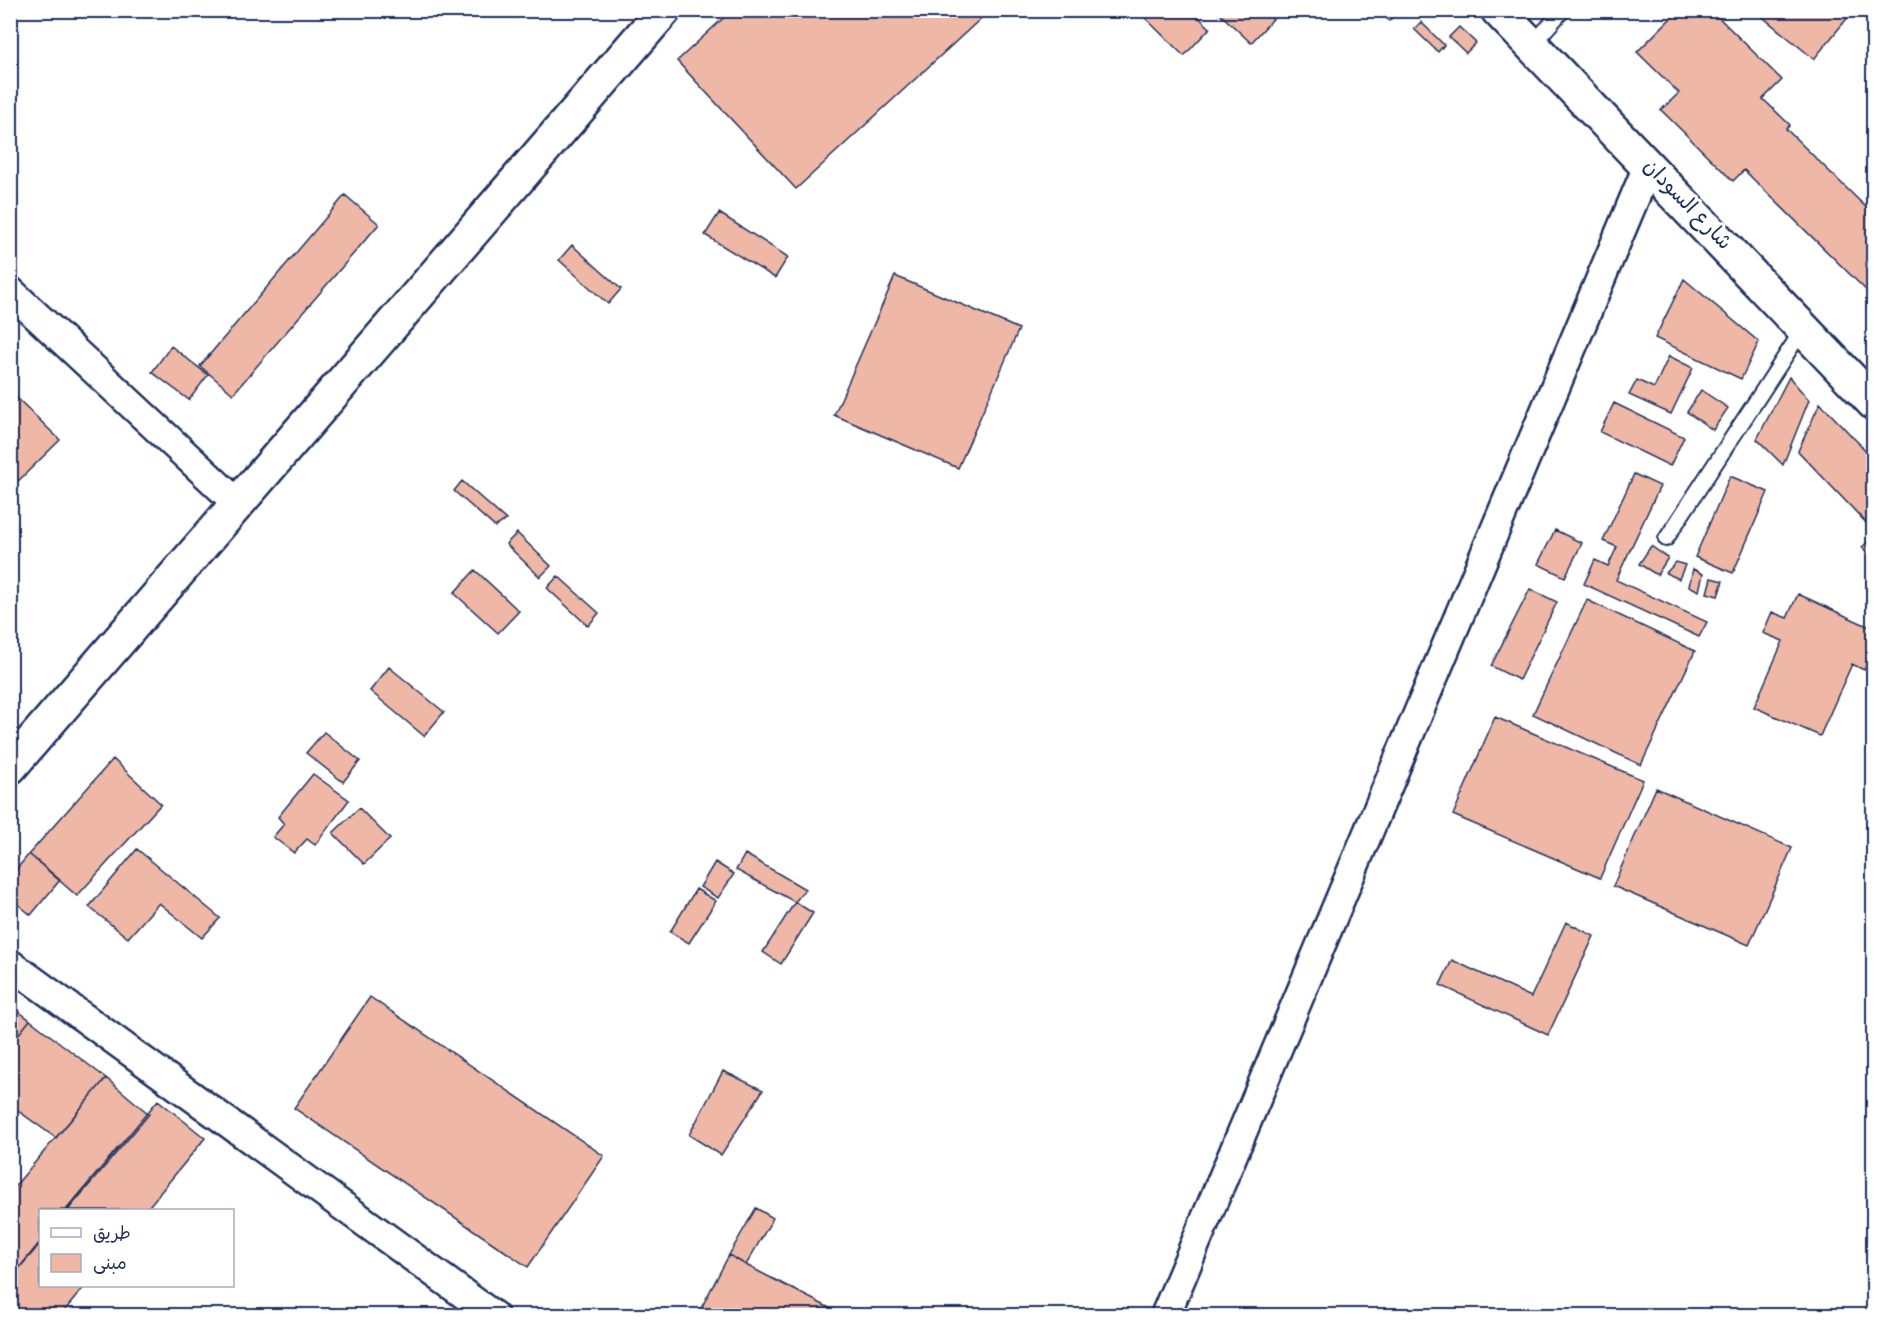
<svg xmlns="http://www.w3.org/2000/svg" width="1884" height="1326" font-family="Dekko,'Playpen Sans Arabic',sans-serif">
<rect width="100%" height="100%" fill="#fff"/>
<filter id="ink" filterUnits="userSpaceOnUse"><feTurbulence type="fractalNoise" baseFrequency=".0167" numOctaves="2"/><feDisplacementMap in="SourceGraphic" scale="12" xChannelSelector="R" yChannelSelector="G"/><feConvolveMatrix kernelMatrix="1 2 1 2 8 2 1 2 1" color-interpolation-filters="sRGB"/></filter>
<g filter="url(#ink)">
<path fill="#efb7a5" stroke="#1b2f5e" stroke-width="1.5" d="M 732,10 L 990,10 L 796,189 L 677,61 Z
M 1137,10 L 1191,10 L 1210,28 L 1184,56 Z
M 1216,10 L 1281,10 L 1251,43 Z
M 1378,10 L 1399,10 L 1389,21 Z
M 1679,10 L 1711,10 L 1782,80 L 1763,99 L 1790,125 L 1786,129 L 1874,215 L 1874,298 L 1744,170 L 1733,181 L 1661,110 L 1679,93 L 1637,52 Z
M 1754,10 L 1854,10 L 1814,59 Z
M 1421,22 L 1444,45 L 1438,52 L 1414,29 Z
M 1459,27 L 1476,43 L 1466,53 L 1449,37 Z
M 345,195 L 379,224 L 233,394 L 200,366 Z
M 719,213 L 788,257 L 775,278 L 705,235 Z
M 572,245 L 621,289 L 608,304 L 559,260 Z
M 895,276 L 1019,329 L 958,468 L 834,415 Z
M 1684,279 L 1759,342 L 1741,379 L 1655,338 Z
M 171,346 L 208,375 L 189,400 L 152,372 Z
M 1669,356 L 1693,368 L 1671,414 L 1629,395 L 1637,380 L 1654,388 Z
M 1789,377 L 1809,400 L 1783,465 L 1757,439 Z
M 1701,390 L 1728,408 L 1713,430 L 1687,412 Z
M 10,391 L 60,440 L 10,489 Z
M 1614,403 L 1684,437 L 1670,466 L 1600,432 Z
M 1820,403 L 1874,459 L 1874,531 L 1798,451 Z
M 1634,474 L 1660,486 L 1616,580 L 1707,622 L 1699,637 L 1584,584 L 1595,560 L 1608,566 L 1617,547 L 1603,541 Z
M 1730,476 L 1768,492 L 1733,573 L 1695,557 Z
M 462,481 L 506,520 L 495,527 L 454,491 Z
M 1555,530 L 1582,543 L 1565,577 L 1538,564 Z
M 517,533 L 551,566 L 540,577 L 506,544 Z
M 1874,537 L 1874,559 L 1862,547 Z
M 1651,546 L 1668,558 L 1657,575 L 1639,564 Z
M 1676,562 L 1685,565 L 1679,579 L 1666,573 Z
M 1693,569 L 1703,574 L 1699,591 L 1689,586 Z
M 475,570 L 519,611 L 498,633 L 454,593 Z
M 558,576 L 599,613 L 588,626 L 547,588 Z
M 1711,578 L 1723,581 L 1718,596 L 1707,593 Z
M 1530,589 L 1557,602 L 1519,680 L 1491,666 Z
M 1798,594 L 1874,629 L 1874,649 L 1864,670 L 1852,664 L 1820,736 L 1754,707 L 1783,641 L 1763,633 L 1772,612 L 1787,618 Z
M 1587,600 L 1695,651 L 1641,765 L 1533,714 Z
M 389,667 L 444,712 L 424,736 L 370,691 Z
M 1495,717 L 1643,780 L 1600,878 L 1453,815 Z
M 324,732 L 360,761 L 343,782 L 306,753 Z
M 113,759 L 161,804 L 77,896 L 29,854 Z
M 313,774 L 349,800 L 315,845 L 307,839 L 294,853 L 273,837 L 284,824 L 278,817 Z
M 1656,788 L 1792,848 L 1749,945 L 1613,886 Z
M 359,808 L 390,839 L 364,864 L 333,833 Z
M 137,849 L 220,918 L 202,938 L 159,903 L 128,938 L 89,907 Z
M 29,854 L 60,880 L 31,915 L 10,898 L 10,877 Z
M 745,854 L 805,889 L 795,902 L 736,870 Z
M 715,862 L 734,874 L 718,898 L 700,887 Z
M 696,889 L 716,901 L 689,943 L 670,932 Z
M 795,902 L 813,913 L 781,964 L 763,952 Z
M 1566,922 L 1594,936 L 1548,1035 L 1440,985 L 1452,960 L 1531,997 Z
M 370,997 L 604,1156 L 528,1267 L 294,1108 Z
M 10,1005 L 30,1020 L 10,1045 Z
M 30,1020 L 106,1078 L 56,1138 L 10,1105 L 10,1045 Z
M 723,1071 L 763,1090 L 721,1155 L 689,1135 Z
M 106,1078 L 149,1114 L 68,1210 L 40,1210 L 40,1244 L 10,1279 L 10,1192 Z
M 158,1100 L 205,1138 L 146,1210 L 66,1210 Z
M 756,1208 L 773,1218 L 746,1265 L 729,1255 Z
M 40,1242 L 40,1286 L 85,1286 L 60,1316 L 10,1316 L 10,1279 Z
M 729,1255 L 746,1265 L 845,1316 L 697,1316 Z"/>
<g fill="none" stroke-linecap="round" stroke-linejoin="round">
<g stroke="#1b2f5e" stroke-width="18">
<path id="service" d="M 1532,45 L 1563,10
M 1666,539 L 1803,329"/>
</g>
<g stroke="#1b2f5e" stroke-width="33">
<path id="minor" d="M 10,291 L 238,504
M 10,964 L 494,1316
M 1165,1316 L 1648,166"/>
</g>
<g stroke="#1b2f5e" stroke-width="38">
<path id="secondary" d="M 1498,10 L 1874,403
M 10,767 L 664,10"/>
</g>
<use href="#service" stroke="#fff" stroke-width="14"/>
<use href="#minor" stroke="#fff" stroke-width="28"/>
<use href="#secondary" stroke="#fff" stroke-width="33"/>
</g>
</g>
<g text-anchor="middle" dominant-baseline="central" stroke-width="6" stroke-linejoin="round" paint-order="stroke">
<g font-size="21" fill="#1b2f5e" stroke="#fff">
<text transform="translate(1686 206) rotate(46)">شارع السودان</text>
</g>
</g>
<rect width="1884" height="1326" fill="none" stroke="#fff" stroke-width="36"/>
<rect x="18" y="18" width="1848" height="1290" fill="none" stroke="#1b2f5e" stroke-width="2" filter="url(#ink)"/>
<rect x="39" y="1209" width="195" height="78" fill="#ffffff" stroke="#a4acbf" stroke-width="1.5"/>
<rect x="51" y="1228" width="30" height="9" fill="#ffffff" stroke="#a4acbf" stroke-width="1.5"/>
<text x="93" y="1239" font-size="18" fill="#1b2f5e">طريق</text>
<rect x="51" y="1254" width="30" height="18" fill="#efb7a5" stroke="#a4acbf" stroke-width="1.5"/>
<text x="93" y="1269" font-size="18" fill="#1b2f5e">مبنى</text>
</svg>
